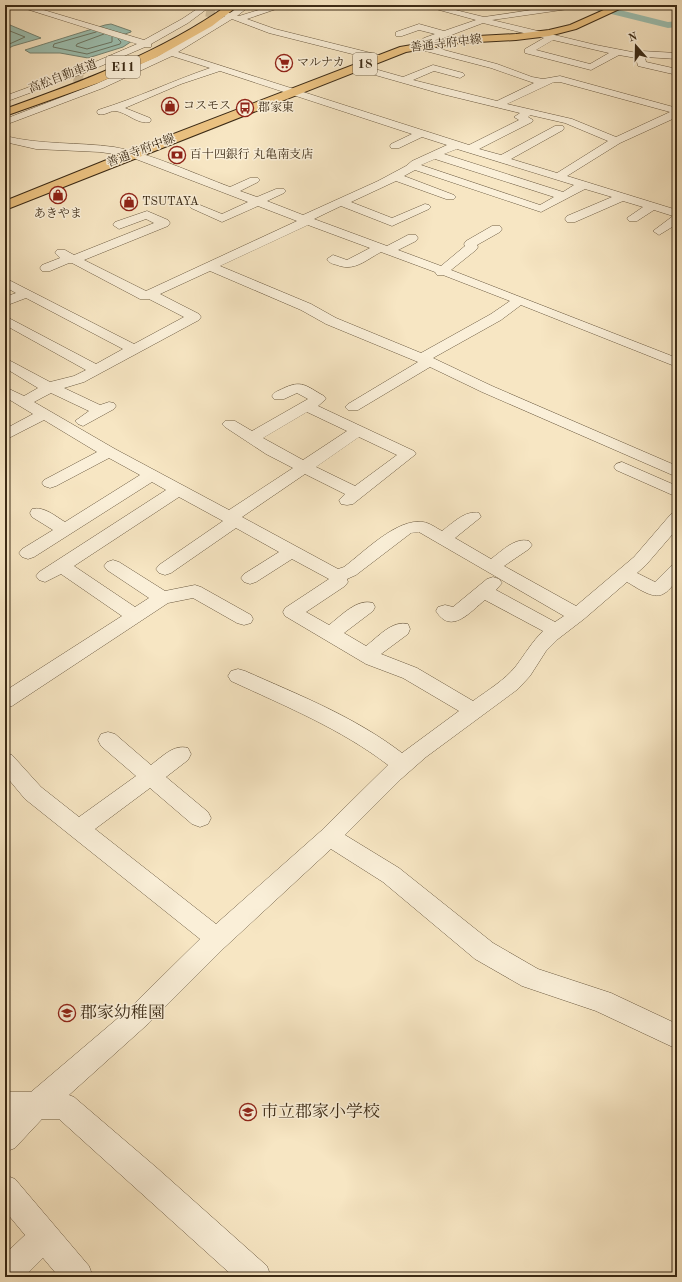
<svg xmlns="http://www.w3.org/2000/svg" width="682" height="1282" font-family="'Old Standard TT','Noto Serif JP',serif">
<rect width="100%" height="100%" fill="#f7e6c3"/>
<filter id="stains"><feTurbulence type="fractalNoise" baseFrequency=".005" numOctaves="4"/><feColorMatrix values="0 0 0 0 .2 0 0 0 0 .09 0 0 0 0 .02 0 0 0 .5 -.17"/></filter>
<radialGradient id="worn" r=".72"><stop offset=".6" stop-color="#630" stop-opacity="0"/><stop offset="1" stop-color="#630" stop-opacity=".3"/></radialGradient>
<path fill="#9dc0b1" stroke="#768473" d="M 111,24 L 131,31 L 131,32 L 119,36 L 132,41 L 123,47 L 88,58 L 60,53 L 30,53 L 25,50 L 105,25 Z
M 5,25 L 10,25 L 41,38 L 13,46 L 5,50 Z"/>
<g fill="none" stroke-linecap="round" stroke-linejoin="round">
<path stroke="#6c7664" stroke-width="1" d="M 5,29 L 25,37 L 5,46
M 96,32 L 54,44 L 53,47 L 87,54 L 120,44 L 121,42 L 118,39
M 104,34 L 77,44 L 76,46 L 87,49 L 112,42 L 112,37"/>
<path fill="#9dc0b1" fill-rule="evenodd" d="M 581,5 L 600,5 L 668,22 L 677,21 L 677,27 L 668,28 L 583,7 Z"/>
<path stroke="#d2c1a0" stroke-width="9" stroke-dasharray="9 4.5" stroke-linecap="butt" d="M 206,12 L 228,15
M 74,77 L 99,83"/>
<g stroke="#6b5a41" stroke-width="1">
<path id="minor" d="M 14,5 L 27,5 L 144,40 L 182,19 L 203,5 L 212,5 L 188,23 L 151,44 L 151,47 L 145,47 L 87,72 L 5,102 L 5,96 L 81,68 L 137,44 Z
M 242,5 L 251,5 L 237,16 L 239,16 L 275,5 L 288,5 L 247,19 L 275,29 L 383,56 L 385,58 L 380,61 L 269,33 L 232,19 L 178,52 L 469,145 L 519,120 L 514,117 L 520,113 L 442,94 L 354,69 L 352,67 L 357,64 L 403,77 L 433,65 L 463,73 L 465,75 L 460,78 L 434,71 L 413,80 L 497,101 L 534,83 L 491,68 L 414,48 L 413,46 L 424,38 L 435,34 L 419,30 L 402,36 L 396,36 L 396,32 L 419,24 L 444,31 L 476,20 L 421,5 L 435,5 L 484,17 L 565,5 L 586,5 L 582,7 L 492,20 L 596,45 L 637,53 L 641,51 L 677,53 L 677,59 L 645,57 L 646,62 L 677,69 L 677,75 L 638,66 L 636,58 L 619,55 L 591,70 L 525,53 L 525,49 L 544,38 L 483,23 L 425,45 L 497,64 L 532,77 L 543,79 L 560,76 L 677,108 L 677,117 L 620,143 L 567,176 L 677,210 L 677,224 L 659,235 L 653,231 L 673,216 L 654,210 L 637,221 L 629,221 L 627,218 L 643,207 L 623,201 L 575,222 L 567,222 L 565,219 L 567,216 L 612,197 L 585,189 L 541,212 L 415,170 L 404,176 L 454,195 L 456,197 L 454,199 L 446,199 L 396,181 L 351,202 L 392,218 L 425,204 L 429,205 L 431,207 L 429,209 L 392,226 L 341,206 L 314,219 L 387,246 L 408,235 L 416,235 L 418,238 L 416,241 L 398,250 L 441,266 L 465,246 L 464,244 L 466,241 L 492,226 L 500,226 L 502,229 L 500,232 L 477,245 L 478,247 L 476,250 L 451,270 L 677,358 L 677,367 L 521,305 L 501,320 L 433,358 L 492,386 L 677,466 L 677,477 L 482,392 L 430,367 L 358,410 L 348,410 L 345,407 L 348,404 L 418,362 L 326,324 L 301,310 L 210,271 L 160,294 L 199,314 L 201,317 L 199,320 L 84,382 L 64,388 L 100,405 L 109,402 L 114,403 L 116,406 L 114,409 L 83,426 L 78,424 L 75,421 L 89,411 L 51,393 L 34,402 L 115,449 L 229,510 L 293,468 L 266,454 L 225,427 L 222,424 L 225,421 L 235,421 L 252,431 L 308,399 L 297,393 L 284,399 L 274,399 L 272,396 C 274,392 278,391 282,389 C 302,379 306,386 324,396 L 326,399 L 318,406 L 414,451 L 416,454 L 353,504 L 347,505 L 341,504 L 339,500 L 345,494 L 305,474 L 242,517 L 338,569 L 344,567 C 364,552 397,518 423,522 C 430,523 436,528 442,531 C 453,523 465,510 479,513 L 481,517 L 455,538 L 491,559 C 502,551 515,537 529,541 L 532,545 L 529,549 L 504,566 L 576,606 L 634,557 L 671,514 L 677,513 L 677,529 L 646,565 L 637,573 L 655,582 L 671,566 L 677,564 L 677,580 C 673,585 668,592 663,594 C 653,600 636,587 627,582 L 584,619 L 558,639 L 546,651 L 530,676 L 518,689 L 426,757 L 401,779 L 345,835 L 399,868 L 493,943 L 538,969 L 611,993 L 677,1024 L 677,1049 L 596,1011 L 522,986 L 475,959 L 383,882 L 331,849 L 224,948 L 149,1023 L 69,1095 L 74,1097 L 157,1168 L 267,1266 L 271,1277 L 234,1277 L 59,1119 L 42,1119 L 15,1148 L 5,1152 L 5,1092 L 31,1092 L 131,1007 L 200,939 L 25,799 L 5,775 L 5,753 L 12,755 L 41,787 L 79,817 L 136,776 L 101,746 L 98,740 L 101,734 L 108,732 L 115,734 L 151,765 C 163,756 174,744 188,748 L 191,754 L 188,760 L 166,777 L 208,812 L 211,818 L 208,824 L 200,827 L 192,824 L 150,788 L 95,829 L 216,924 L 321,831 L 388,765 C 341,729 285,706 231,681 L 228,676 L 231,671 L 238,669 L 245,671 C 299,695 355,717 402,753 L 459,711 L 403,678 L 366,664 L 285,616 L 283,612 L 285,608 L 329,579 L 292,559 L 256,582 L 250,584 L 244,582 L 241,578 L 244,574 L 279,552 L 236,528 L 171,573 L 165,575 L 159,573 L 156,569 L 159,565 L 223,521 L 179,497 L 74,566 L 135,607 L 149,598 L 107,570 L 104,566 L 107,562 L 113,560 L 119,562 L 165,591 L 195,585 L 201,587 L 251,615 L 253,619 L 251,623 L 244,625 L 237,623 L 193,598 L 168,603 L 12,706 L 5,708 L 5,691 L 122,616 L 61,574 L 45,582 L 39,580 L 36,576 L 39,572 L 166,490 L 152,482 L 34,557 L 28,559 L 22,557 L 19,553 L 22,549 L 53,530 L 32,517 L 30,513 L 32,509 C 44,506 55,516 65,522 L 140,475 L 109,458 L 56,486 L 50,488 L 44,486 L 42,483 L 44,480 L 97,452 L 44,420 L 5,440 L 5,429 L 33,414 L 5,397 L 5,387 L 24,396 L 38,388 L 5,368 L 5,358 L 50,382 L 74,376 L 86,370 L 5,325 L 5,316 L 96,364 L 123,349 L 26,298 L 5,306 L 5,297 L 16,293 L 5,287 L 5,278 L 134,344 L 184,317 L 149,299 L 140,299 L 72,263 L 69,263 L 50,271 L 42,271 L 40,268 L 42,265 L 60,258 L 55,253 L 57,250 L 65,250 L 74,255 L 154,223 L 146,219 L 119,229 L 113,225 L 115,222 L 147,211 L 168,220 L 170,223 L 168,226 L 84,260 L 146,291 L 297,221 L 258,206 L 222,222 L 191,208 L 189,206 L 195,203 L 222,214 L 248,202 L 128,156 L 100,152 L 36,149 L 5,142 L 5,136 C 41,145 78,142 114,147 C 150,153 195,174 230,187 L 250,178 L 258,178 L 260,180 L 258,182 L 240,191 L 257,197 L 276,189 L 284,189 L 286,191 L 284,193 L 267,201 L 303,215 L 378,181 L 406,166 L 412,161 L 447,145 L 422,137 L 399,148 L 391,148 L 390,146 L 391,144 L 412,134 L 220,71 L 181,84 L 125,108 L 150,118 L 151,120 L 150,122 C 137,125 127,112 115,111 C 109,111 105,116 98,114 L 97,112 L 98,110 C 137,98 172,81 210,68 L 172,56 L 103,88 L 5,125 L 5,119 L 96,84 L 158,56 L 163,53 L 162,51 L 163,49 L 170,49 L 225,16 L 225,13 L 230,13 ZM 553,40 L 609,53 L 590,64 L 536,50 ZM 554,82 L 560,82 L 670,112 L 616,137 L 572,119 L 507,104 ZM 530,115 L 565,123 L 608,141 L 557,173 L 511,159 L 563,130 L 564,128 L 563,126 L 555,126 L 501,155 L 479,149 L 532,122 L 533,120 L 528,117 ZM 457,149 L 574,185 L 563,192 L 444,154 ZM 435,159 L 554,197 L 540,205 L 421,165 ZM 308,225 L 370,248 L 347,260 L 333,255 L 327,259 C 329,263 333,264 337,265 C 354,272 366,260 381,252 L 435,272 L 437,275 L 443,275 L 510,301 L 491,314 L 421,353 L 336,318 L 311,304 L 220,266 ZM 307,412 L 347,431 L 303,460 L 263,438 ZM 359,437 L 397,455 L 355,486 L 316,467 ZM 419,532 L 564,616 L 555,622 L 496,590 L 502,583 L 499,579 L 493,577 L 487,579 L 453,607 L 445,605 L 438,607 L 436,611 C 451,636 471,611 485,600 L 543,631 C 532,642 525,654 516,666 C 505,680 488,690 473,701 L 417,668 L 381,654 L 408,634 L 410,629 L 408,624 C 392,620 378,637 366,646 L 344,633 L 373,611 L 375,607 L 373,603 C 357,598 341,616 329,625 L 306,612 L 345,586 L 348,582 L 347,579 L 356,575 L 411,533 Z
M 622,462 L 677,486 L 677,497 L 616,470 L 614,467 L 616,464 Z
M 5,1175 L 15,1179 L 89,1266 L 93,1277 L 59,1277 L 43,1258 L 24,1277 L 5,1277 L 5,1254 L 25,1235 L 5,1211 Z"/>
</g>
<g stroke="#3c2b16" stroke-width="2">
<path id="major" d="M 615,5 L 628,5 L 576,29 L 549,36 L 516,40 L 459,43 L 406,52 L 5,210 L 5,201 L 119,155 L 400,47 L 459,37 L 516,34 L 549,30 L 570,25 Z"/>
</g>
<g stroke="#3c2b16" stroke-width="2">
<path id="highway" d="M 228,5 L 239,5 L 212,26 L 157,57 L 98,83 L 5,116 L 5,109 C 83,81 160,53 228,5 Z"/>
</g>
<use href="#minor" fill="#faefd8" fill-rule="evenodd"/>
<use href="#major" fill="#ecc382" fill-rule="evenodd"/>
<use href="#highway" fill="#ecc382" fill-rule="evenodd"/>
</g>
<defs>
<g id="supermarket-ring" transform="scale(0.9)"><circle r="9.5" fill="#faefd8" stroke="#8f2418" stroke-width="1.5"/><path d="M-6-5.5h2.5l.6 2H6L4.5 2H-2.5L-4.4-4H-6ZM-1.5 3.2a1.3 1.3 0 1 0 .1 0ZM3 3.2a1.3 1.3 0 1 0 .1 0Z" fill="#8f2418"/></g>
<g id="shop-ring" transform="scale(0.9)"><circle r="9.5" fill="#faefd8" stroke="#8f2418" stroke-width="1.5"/><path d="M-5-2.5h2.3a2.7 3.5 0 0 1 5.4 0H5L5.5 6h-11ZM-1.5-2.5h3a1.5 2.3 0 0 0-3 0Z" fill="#8f2418"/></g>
<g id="bus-ring" transform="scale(0.9)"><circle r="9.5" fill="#faefd8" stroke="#8f2418" stroke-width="1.5"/><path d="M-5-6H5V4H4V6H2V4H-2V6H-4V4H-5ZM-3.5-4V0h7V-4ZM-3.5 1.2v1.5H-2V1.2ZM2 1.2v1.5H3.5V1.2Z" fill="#8f2418"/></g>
<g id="bank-ring" transform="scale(0.9)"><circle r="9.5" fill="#faefd8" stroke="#8f2418" stroke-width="1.5"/><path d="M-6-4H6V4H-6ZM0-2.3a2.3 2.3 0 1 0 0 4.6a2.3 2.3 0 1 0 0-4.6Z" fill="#8f2418"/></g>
<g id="school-ring" transform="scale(0.9)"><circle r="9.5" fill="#faefd8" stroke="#8f2418" stroke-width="1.5"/><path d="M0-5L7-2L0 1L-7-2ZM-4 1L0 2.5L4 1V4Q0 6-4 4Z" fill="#8f2418"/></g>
</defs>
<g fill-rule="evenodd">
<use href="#supermarket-ring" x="284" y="63"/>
<use href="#shop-ring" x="170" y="106"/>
<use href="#bus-ring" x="245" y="108"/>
<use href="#bank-ring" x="177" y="155"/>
<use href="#shop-ring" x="58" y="195"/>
<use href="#shop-ring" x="129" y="202"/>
<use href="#school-ring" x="67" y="1013"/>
<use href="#school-ring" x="248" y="1112"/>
</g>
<g text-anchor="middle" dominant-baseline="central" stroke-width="3" stroke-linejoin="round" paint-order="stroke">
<g font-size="12" fill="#3c2b16" stroke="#faefd8">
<text transform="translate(446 44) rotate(-7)">善通寺府中線</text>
<text transform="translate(63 77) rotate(-21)">高松自動車道</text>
<text transform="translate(141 151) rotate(-21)">善通寺府中線</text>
</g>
<g font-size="12" fill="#3c2b16" stroke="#faefd8" text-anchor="start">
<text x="297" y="63">マルナカ</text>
<text x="183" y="106">コスモス</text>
<text x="258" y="108">郡家東</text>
<text x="190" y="155">百十四銀行 丸亀南支店</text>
<text x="142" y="202">TSUTAYA</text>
<text x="58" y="214" text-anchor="middle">あきやま</text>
</g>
<g fill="#faefd8" stroke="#756650" stroke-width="1">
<rect x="353" y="53" width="24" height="22" rx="3"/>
<rect x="106" y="56" width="34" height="22" rx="3"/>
</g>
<g font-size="13" font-weight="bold" fill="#3c2b16">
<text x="365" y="64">18</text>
<text x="123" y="67">E11</text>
</g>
<g font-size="17" fill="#3c2b16" stroke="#faefd8" text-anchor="start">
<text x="80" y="1013">郡家幼稚園</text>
<text x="261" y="1112">市立郡家小学校</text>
</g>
</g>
<rect width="682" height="1282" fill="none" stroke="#f7e6c3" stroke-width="20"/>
<rect x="6" y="6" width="670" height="1270" fill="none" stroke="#3c2b16" stroke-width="2"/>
<rect x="10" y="10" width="662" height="1262" fill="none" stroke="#3c2b16"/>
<g transform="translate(636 46) rotate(340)" stroke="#faefd8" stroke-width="3" paint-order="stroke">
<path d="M0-3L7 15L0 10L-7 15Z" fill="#3c2b16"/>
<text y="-6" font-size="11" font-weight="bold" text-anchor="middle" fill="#3c2b16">N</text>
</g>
<rect width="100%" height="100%" filter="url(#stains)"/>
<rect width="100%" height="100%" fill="url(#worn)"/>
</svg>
